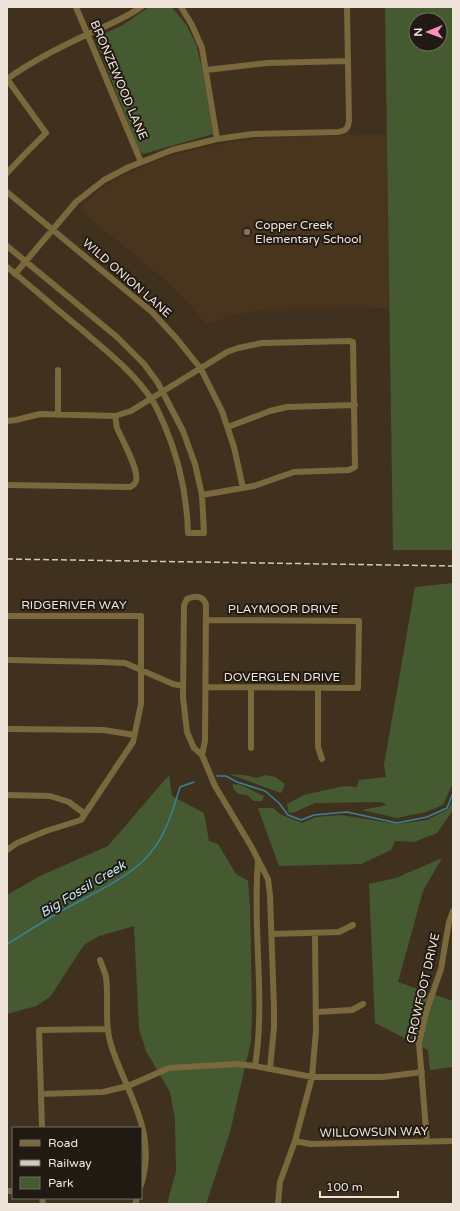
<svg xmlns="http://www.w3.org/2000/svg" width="460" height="1211" font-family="'Varela Round',sans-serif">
<rect width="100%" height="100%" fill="#40311f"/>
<path fill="#49351d" d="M 387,134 L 389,308 L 265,309 L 230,316 L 207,324 L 183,298 L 157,273 L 89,218 L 80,208 L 105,186 L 114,180 L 160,159 L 197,149 L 236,141 L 289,137 Z"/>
<path fill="#455a31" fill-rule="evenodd" d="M 149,7 L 172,7 L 187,26 L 196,44 L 202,68 L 213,134 L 143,154 L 139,150 L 95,38 L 123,25 Z
M 385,7 L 453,7 L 453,550 L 393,550 ZM 416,20 L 440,20 L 440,44 L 416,44 Z
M 453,583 L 453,783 L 443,805 L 426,812 L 397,818 L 362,810 L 387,805 L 381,802 L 315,803 L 295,812 L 289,813 L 287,804 L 304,795 L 344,786 L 357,787 L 359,780 L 386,777 L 384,765 L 415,587 Z
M 229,774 L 244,775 L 257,778 L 266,775 L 275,777 L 285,784 L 281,793 Z
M 169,775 L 172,796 L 204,813 L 209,841 L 218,844 L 236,874 L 248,881 L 250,907 L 252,1011 L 251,1041 L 230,1132 L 206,1204 L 167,1204 L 176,1171 L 175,1119 L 170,1092 L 146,1051 L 139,1029 L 134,926 L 99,936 L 84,945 L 50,997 L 36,1006 L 7,1014 L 7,895 L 40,876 L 108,846 Z
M 233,784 L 241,785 L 264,796 L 262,801 L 254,801 L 247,795 L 238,794 L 233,788 Z
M 453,800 L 453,810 L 437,833 L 414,842 L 395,841 L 391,850 L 361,864 L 279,866 L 258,808 L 273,808 L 280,814 L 302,823 L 316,817 L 341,815 L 398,824 L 427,820 L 448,809 Z
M 442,858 L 423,891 L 398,982 L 453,1001 L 453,1067 L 430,1070 L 428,1050 L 375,1023 L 369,884 L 396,878 Z"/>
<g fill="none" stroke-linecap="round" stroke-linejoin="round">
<path stroke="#36849c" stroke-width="1.5" d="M 217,776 L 226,776 L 237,782 L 265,791 L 279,803 L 288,815 L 301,820 L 314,815 L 347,812 L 397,823 L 427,817 L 447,808 L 453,793
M 7,944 C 27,932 47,919 67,908 C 93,893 122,881 144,860 C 164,841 172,813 180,787 L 194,782"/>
<path stroke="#79693d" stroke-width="6" d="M 76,7 L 141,162
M 181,7 L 192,25 L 202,48 L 217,139
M 206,70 L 267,63 L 348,61
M 7,79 C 32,61 58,48 86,35 C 105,26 124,19 141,7
M 7,79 L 46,133 L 23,156 L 7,173
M 7,192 L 152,312 L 177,339 L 201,369 L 222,411 L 234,447 L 243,488
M 7,246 L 117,337 L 144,364 L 158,383 L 183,431 L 195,464 L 202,495 L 204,533 L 188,533 C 187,495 179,459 164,424 C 160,416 157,407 152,400 C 134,372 106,351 81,329 C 56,309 32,287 7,267
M 15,274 L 76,202 L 104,180 L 129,167 L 172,150 L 217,139 L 253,134 L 338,132 C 345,131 348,129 349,121 L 347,7
M 58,415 L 58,370
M 7,421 L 16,420 L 40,414 L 115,416 L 131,411 L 227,352 L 238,348 L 262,343 L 349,341 L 353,342 L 355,467 L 349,470 L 294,472 L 254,486 L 202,495
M 228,427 L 270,411 L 287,407 L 355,405
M 7,485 L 130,487 C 132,486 134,485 135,483 C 142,474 121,438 117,428 C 116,424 116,420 115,416
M 7,616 L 141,616 L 141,704 L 133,742 L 81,820 L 46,831 L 17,843 L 7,850
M 7,660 L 103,662 L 125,663 L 173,684 L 183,686
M 206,687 L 358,688 L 359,621 L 206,620
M 251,688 L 251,748
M 318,688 L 318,747 L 322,759
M 7,729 L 104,730 L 134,735
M 202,755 L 205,741 L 206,605 C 204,596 195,595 187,599 L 184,605 L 183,697 L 187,732 L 194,748 L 202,755 L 215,786 L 251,846 L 268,879 L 270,895 L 274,1007 L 274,1028 L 270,1068
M 7,795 L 50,796 L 69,802 L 85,814
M 272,934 L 339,932 L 353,925
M 100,960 C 102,966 105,972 106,977 C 109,1000 104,1023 111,1045 C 126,1093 158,1131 141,1185
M 317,1012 L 352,1010 L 363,1004
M 255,1066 C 266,998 252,930 258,862
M 42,1094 L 103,1092 L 128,1086 L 169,1068 L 237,1064 L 255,1066 L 312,1077 L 383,1077 L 422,1072
M 42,1128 L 39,1030 L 107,1029
M 295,1141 L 310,1144 L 453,1141
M 427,1142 L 419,1043 L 427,1009 L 441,969 L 449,922 L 453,911
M 7,1191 L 13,1191
M 42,1198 L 43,1204
M 135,1204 L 137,1198
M 278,1204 L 280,1182 L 295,1141 L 312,1077 L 316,1031 L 315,933"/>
<path stroke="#d4c8bc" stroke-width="1.5" stroke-dasharray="6 3" stroke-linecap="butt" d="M 7,559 L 453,566"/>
</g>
<circle fill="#8d6e63" stroke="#211a12" stroke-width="1.5" cx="247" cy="232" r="4"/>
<g text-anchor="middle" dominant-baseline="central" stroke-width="4" stroke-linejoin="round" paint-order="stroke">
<g font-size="12" fill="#efe4d9" stroke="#211a12">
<text transform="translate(119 80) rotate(67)">BRONZEWOOD LANE</text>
<text transform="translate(127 278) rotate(41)">WILD ONION LANE</text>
<text x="74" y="605">RIDGERIVER WAY</text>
<text x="283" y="609">PLAYMOOR DRIVE</text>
<text x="282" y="677">DOVERGLEN DRIVE</text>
<text transform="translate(423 988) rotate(-77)">CROWFOOT DRIVE</text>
<text transform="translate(374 1132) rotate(-1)">WILLOWSUN WAY</text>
</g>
<g font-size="12" fill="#efe4d9" stroke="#211a12" text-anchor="start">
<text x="255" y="225">Copper Creek<tspan x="255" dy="14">Elementary School</tspan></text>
</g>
<g font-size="13" font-style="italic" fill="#c1e9f7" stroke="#211a12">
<text transform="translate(83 889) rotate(-31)">Big Fossil Creek</text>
</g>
</g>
<rect width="460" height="1211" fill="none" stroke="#efe4d9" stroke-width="16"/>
<rect x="12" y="1127" width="130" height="72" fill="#211a12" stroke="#736b62"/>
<rect x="20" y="1140" width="20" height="6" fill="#79693d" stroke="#736b62"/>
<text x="48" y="1147" font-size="12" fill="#efe4d9">Road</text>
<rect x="20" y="1160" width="20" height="6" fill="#d4c8bc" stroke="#736b62"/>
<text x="48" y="1167" font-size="12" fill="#efe4d9">Railway</text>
<rect x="20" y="1177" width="20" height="12" fill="#455a31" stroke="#736b62"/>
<text x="48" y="1187" font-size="12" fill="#efe4d9">Park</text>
<g transform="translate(428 32) rotate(269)"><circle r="19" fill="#211a12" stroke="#736b62"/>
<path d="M0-3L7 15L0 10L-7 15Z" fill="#fe8ebe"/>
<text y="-6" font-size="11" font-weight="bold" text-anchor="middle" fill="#efe4d9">N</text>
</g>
<path d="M320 1191v6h78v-6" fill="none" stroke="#efe4d9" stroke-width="2"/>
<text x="326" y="1191" font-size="12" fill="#efe4d9" stroke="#211a12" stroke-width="3" paint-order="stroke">100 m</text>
</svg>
